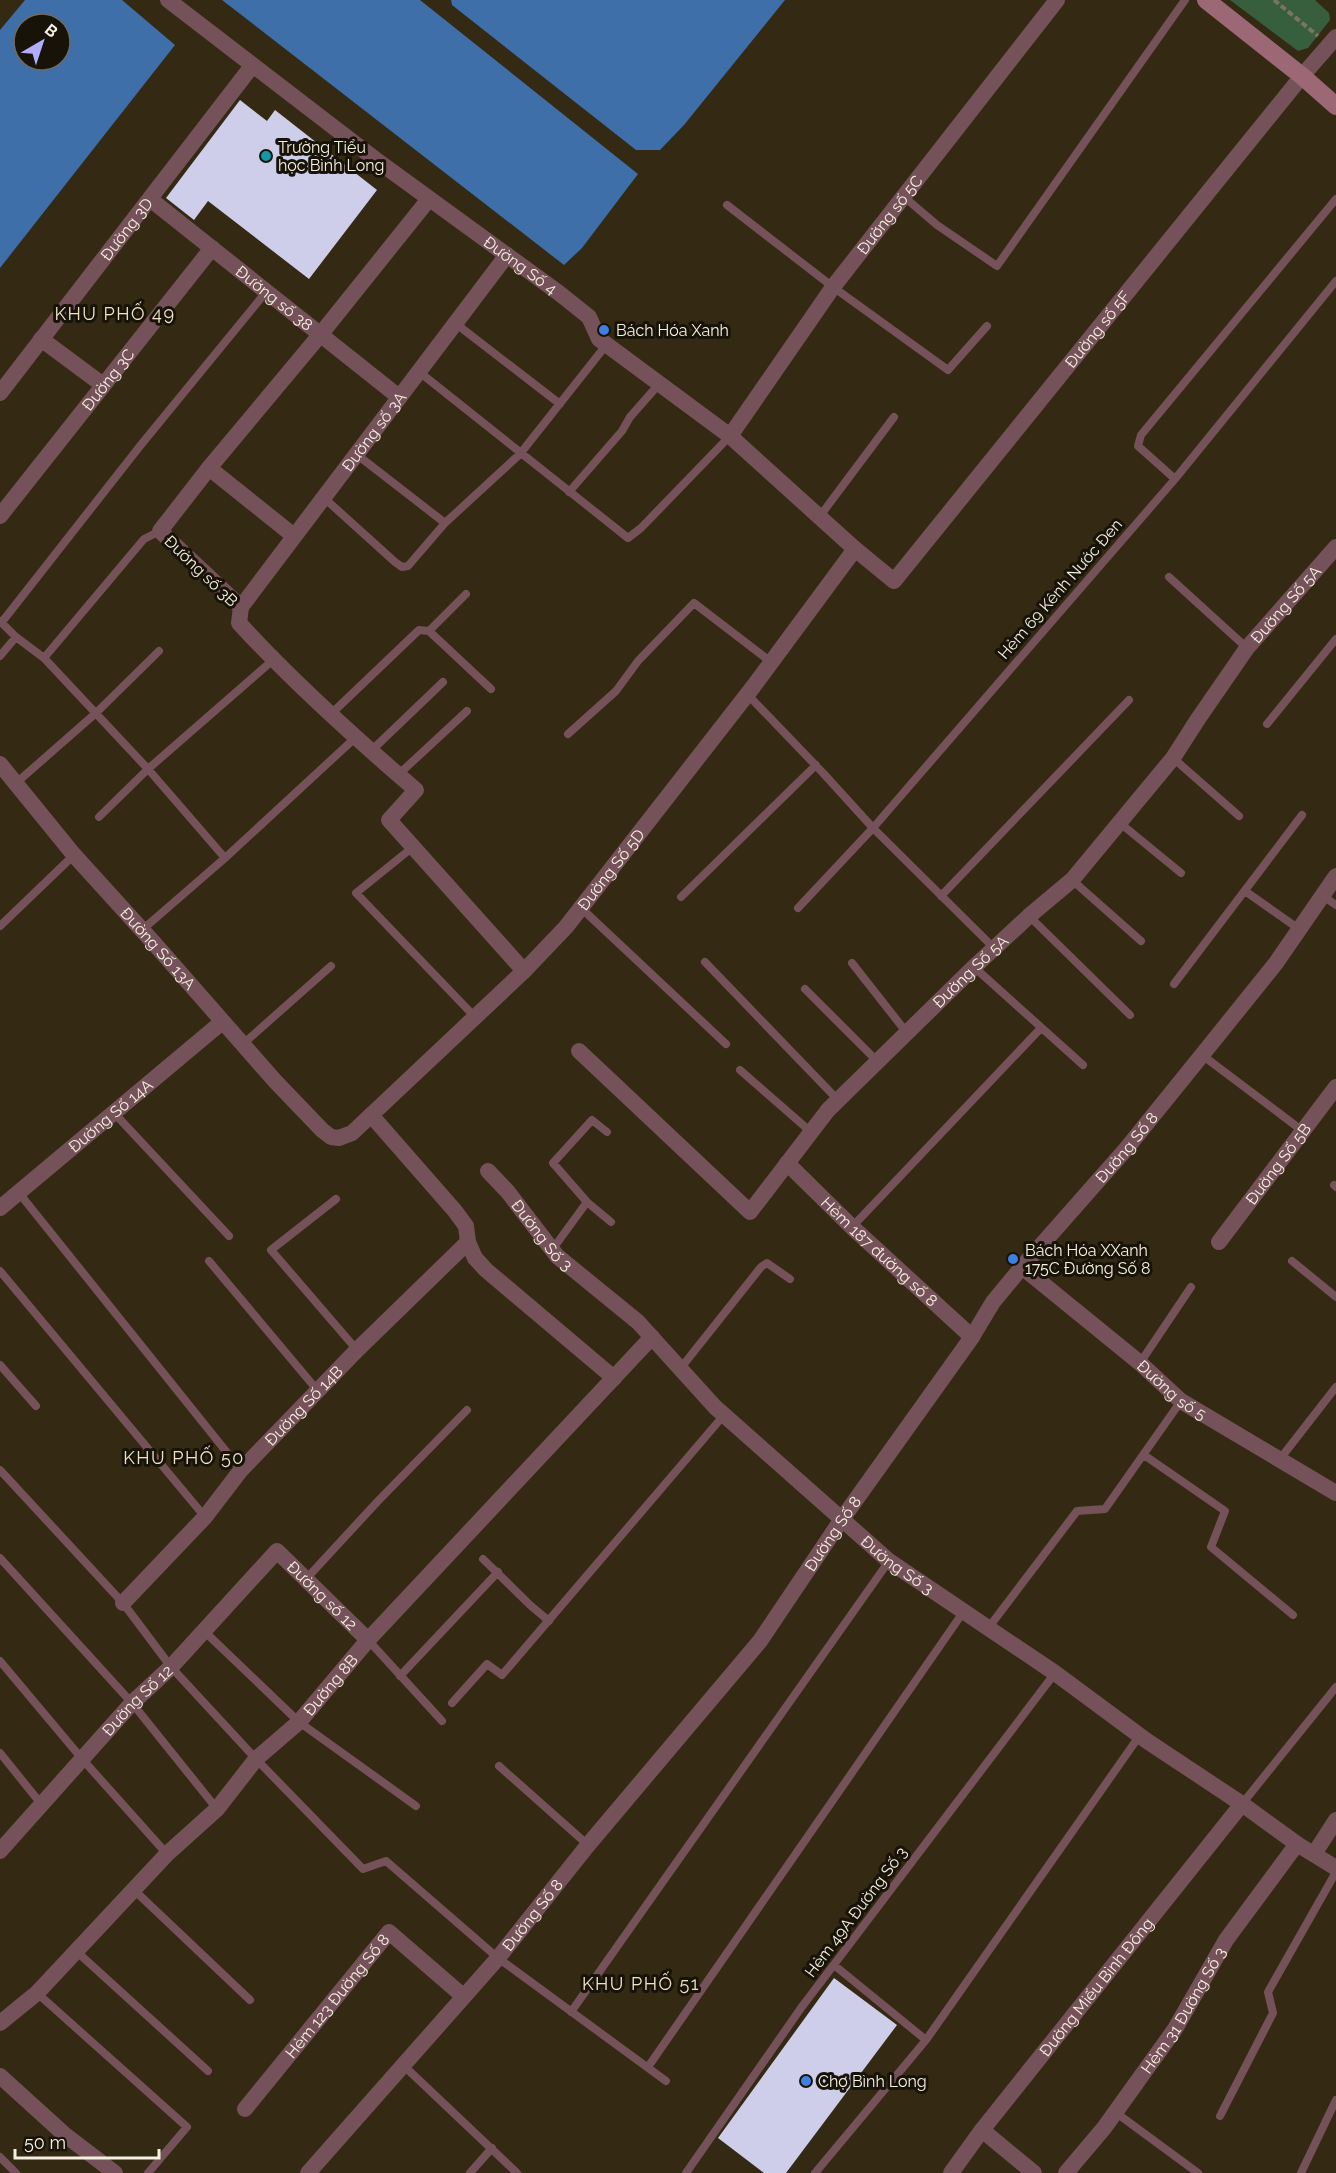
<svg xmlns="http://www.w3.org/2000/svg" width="1336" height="2173" font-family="Raleway,sans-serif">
<rect width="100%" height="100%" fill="#342912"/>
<path fill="#375f3e" d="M 1230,0 L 1315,0 L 1329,13 L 1330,20 L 1308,48 L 1298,51 Z"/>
<path fill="#3e6fa8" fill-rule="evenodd" d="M 25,0 L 122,0 L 175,45 L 0,268 L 0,30 ZM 24,24 L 60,24 L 60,60 L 24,60 Z
M 222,0 L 420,0 L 638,174 L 582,248 L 564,265 Z
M 451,0 L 785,0 L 684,125 L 660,150 L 636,150 L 452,5 Z"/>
<path fill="#ceceeb" d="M 240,100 L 267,121 L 275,110 L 377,190 L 309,279 L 208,201 L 194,220 L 166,198 Z
M 834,1978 L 897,2025 L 786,2173 L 764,2173 L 718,2138 Z"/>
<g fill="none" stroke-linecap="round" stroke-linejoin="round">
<path stroke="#7d7460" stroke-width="4" stroke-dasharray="6 3" stroke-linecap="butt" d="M 1274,0 L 1318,36"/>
<path stroke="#75525a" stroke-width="8" d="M 903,196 L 937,225 L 997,266 L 1185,0
M 727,205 L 833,287 L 948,370 L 987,326
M 455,323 L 560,404
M 418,371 L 628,538 L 641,528 L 730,436
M 356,454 L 445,523
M 1175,479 L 1138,446 L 1141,435 L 1336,199
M 569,492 L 622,431 L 630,417 L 660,383
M 323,497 L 395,562 L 402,567 L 408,566 L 445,523 L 520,454 L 607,344
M 820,516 L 894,417
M 1169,577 L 1247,648
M 0,621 L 16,637 L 44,658 L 148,769 L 225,858
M 2,622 L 140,446 L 266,292
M 429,631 L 491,689
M 0,656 L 16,637
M 44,658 L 144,539 L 160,531
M 747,694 L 823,773 L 873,828 L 995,949
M 331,714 L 419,630 L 429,631 L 466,594
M 1267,724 L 1336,639
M 568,734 L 616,691 L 638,661 L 694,603 L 771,662
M 371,751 L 443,682
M 1173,758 L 1239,816
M 398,775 L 467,711
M 15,784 L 96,713 L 159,651
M 99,817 L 148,769 L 273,660
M 1120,823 L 1181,873
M 413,847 L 356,893 L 475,1017
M 1072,880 L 1141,941
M 1245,891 L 1299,929
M 941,896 L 1129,700
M 1323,896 L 1336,905
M 681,897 L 816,765
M 581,908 L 726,1044
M 798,908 L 873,828 L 1175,479 L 1336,281
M 1029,916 L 1130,1015
M 0,926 L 74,855
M 142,930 L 225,858 L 355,738
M 705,962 L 838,1100
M 852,963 L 907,1033
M 974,967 L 1083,1065
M 1174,984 L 1302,815
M 805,989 L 878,1062
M 243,1044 L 331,966
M 1202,1055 L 1304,1132
M 740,1070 L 811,1132
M 115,1114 L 229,1236
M 1334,1185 L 1336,1187
M 19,1193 L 241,1470
M 336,1199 L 271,1250 L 357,1350
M 587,1202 L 611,1222
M 852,1227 L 1041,1028
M 552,1250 L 587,1202 L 553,1163 L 592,1120 L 607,1132
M 209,1261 L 318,1391
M 1292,1261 L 1336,1297
M 0,1271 L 205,1517
M 1140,1363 L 1191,1287
M 0,1365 L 36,1406
M 680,1369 L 761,1267 L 767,1263 L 790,1279
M 1144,1455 L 1225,1511 L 1211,1547 L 1293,1615
M 1280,1459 L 1336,1387
M 0,1470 L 123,1603 L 171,1667 L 256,1759 L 363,1869 L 386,1861 L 498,1958 L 666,2081
M 0,1558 L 132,1703 L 217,1809
M 483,1559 L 530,1605 L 549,1621
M 306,1579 L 378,1501 L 467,1410
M 989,1627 L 1077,1511 L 1105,1509 L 1181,1401
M 204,1631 L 299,1722 L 416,1806
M 368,1640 L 442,1721
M 0,1661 L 83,1760 L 167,1854
M 400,1676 L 498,1572
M 452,1703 L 487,1664 L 502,1675 L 724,1415
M 0,1753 L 42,1805
M 499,1766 L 588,1845
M 1242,1804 L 1336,1687
M 134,1890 L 250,2000
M 76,1951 L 208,2071
M 834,1965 L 926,2040
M 37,1993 L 187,2127 L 148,2173
M 571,2012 L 889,1561
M 403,2065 L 517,2173
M 648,2067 L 964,1611
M 1115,2112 L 1198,2173
M 1220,2116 L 1273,2013 L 1268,1992 L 1336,1872
M 0,2157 L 16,2173
M 470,2173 L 492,2148
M 686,2173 L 801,2008 L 1055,1673
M 815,2173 L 926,2040 L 1140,1735
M 1301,2173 L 1336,2100"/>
<g stroke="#75525a" stroke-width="16">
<path id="s1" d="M 168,0 L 379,162 L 559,293 L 589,317 L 599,339 L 730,436 L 855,549 L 894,581 L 1302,76 L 1336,37"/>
<path id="s2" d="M 150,199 L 399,397"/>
<path d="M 41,339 L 103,385"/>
<path id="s3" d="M 0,393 L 252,66"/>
<path id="s4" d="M 730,436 L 833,287 L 1057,0"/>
<path d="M 209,468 L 294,536"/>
<path id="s5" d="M 0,516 L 212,248"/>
<path d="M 241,607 L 160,531 L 209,468 L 320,335 L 429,199"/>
<path d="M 241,607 L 239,623 C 294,683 354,737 416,790 L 389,820 L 524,971"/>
<path id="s6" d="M 241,607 L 507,255"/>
<path id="s7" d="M 0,764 L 74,855 L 153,942 L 275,1081 L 322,1130 L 331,1137 L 339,1138 L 352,1133 L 524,971 L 566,927 L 753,687 L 855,549"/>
<path id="s8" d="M 579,1051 L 750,1212 L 828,1110 L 974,967 L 1029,916 L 1072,880 L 1173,758 L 1198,719 L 1247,648 L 1336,547"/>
<path d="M 371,1115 L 455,1211 L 466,1226 L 468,1242 L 475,1258 L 486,1270 L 614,1378"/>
<path id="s9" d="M 787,1163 L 852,1227 L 972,1337"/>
<path id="s10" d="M 488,1171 L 508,1192 L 557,1256 L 638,1322 L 715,1407 L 889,1561 L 1055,1673 L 1147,1741 L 1242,1804 L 1297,1844 L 1336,1868"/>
<path id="s11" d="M 0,1208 L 222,1022"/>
<path id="s12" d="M 1219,1242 L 1336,1087"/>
<path id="s13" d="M 1022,1267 L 1140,1363 L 1181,1401 L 1336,1493"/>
<path id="s14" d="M 123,1603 L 205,1517 L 241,1470 L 357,1350 L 468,1242"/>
<path id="s15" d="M 0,1851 L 132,1703 L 171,1667 L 277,1551 L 368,1640"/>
<path d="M 1314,1854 L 1336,1820"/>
<path id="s16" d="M 0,2023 L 37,1993 L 167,1854 L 217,1809 L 256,1759 L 299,1722 L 368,1640 L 652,1337"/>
<path d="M 0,2076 L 64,2134 L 115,2173"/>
<path id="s17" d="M 245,2109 L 389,1932 L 463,1996"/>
<path d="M 982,2130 L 1034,2173"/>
<path id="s18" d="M 308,2173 L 498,1958 L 588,1845 L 760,1641 L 842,1519 L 972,1337 L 993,1302 L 1022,1267 L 1126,1149 L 1202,1055 L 1276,963 L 1336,876"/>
<path id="s19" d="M 951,2173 L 982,2130 L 1242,1804"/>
<path id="s20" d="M 1066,2173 L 1104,2128 L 1175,2029 L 1226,1940 L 1297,1844"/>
</g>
<path stroke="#9d6875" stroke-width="18" d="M 1206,0 L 1302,76 L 1336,106"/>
</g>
<circle fill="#0f9aa8" stroke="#181309" stroke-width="2" cx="266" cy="156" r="6"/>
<g fill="#3f7fe0" stroke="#181309" stroke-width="2">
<circle cx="604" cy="330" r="6"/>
<circle cx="1013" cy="1259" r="6"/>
<circle cx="806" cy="2081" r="6"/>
</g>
<g text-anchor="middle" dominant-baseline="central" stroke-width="6" stroke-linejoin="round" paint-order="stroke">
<g font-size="16" fill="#f6f0e1" stroke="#181309" text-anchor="start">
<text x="278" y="147">Trường Tiểu<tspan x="278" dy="18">học Bình Long</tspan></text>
<text x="616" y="330">Bách Hóa Xanh</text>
<text x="1025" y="1250">Bách Hóa XXanh<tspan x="1025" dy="18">175C Đường Số 8</tspan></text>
<text x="818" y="2081">Chợ Bình Long</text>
</g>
<g font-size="16" fill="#f6f0e1" stroke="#181309">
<text stroke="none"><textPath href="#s4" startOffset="273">Đường số 5C</textPath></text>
<text stroke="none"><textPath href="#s3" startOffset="207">Đường 3D</textPath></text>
<text stroke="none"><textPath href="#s1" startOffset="441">Đường Số 4</textPath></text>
<text stroke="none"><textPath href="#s2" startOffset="159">Đường số 38</textPath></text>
<text stroke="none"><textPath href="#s1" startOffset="1257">Đường số 5F</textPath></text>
<text stroke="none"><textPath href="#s5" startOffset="174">Đường 3C</textPath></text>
<text stroke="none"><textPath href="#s6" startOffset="220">Đường số 3A</textPath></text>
<text transform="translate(201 571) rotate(44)">Đường số 3B</text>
<text transform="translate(1060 589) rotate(-49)">Hẻm 69 Kênh Nước Đen</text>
<text stroke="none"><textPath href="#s8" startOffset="1048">Đường Số 5A</textPath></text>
<text stroke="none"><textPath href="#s7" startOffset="891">Đường Số 5D</textPath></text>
<text stroke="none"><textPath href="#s7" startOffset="243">Đường Số 13A</textPath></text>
<text stroke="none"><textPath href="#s8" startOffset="562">Đường Số 5A</textPath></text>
<text stroke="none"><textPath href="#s11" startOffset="144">Đường Số 14A</textPath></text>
<text stroke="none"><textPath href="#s18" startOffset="1314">Đường Số 8</textPath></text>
<text stroke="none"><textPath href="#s12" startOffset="98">Đường Số 5B</textPath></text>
<text stroke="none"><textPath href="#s10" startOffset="84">Đường Số 3</textPath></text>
<text stroke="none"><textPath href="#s9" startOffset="128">Hẻm 187 đường số 8</textPath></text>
<text stroke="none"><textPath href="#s13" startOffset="194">Đường số 5</textPath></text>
<text stroke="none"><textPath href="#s14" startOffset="268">Đường Số 14B</textPath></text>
<text stroke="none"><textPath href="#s18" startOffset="828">Đường Số 8</textPath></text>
<text stroke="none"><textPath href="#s10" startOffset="570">Đường Số 3</textPath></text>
<text stroke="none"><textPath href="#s15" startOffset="472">Đường số 12</textPath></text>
<text stroke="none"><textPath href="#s16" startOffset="474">Đường 8B</textPath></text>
<text stroke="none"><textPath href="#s15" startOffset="204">Đường Số 12</textPath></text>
<text transform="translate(856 1912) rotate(-53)">Hẻm 49A Đường Số 3</text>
<text stroke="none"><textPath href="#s18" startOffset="342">Đường Số 8</textPath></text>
<text stroke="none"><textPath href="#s19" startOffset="236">Đường Miếu Bình Đông</textPath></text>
<text stroke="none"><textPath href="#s17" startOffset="146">Hẻm 123 Đường Số 8</textPath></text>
<text stroke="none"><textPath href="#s20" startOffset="201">Hẻm 31 Đường Số 3</textPath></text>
</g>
<g font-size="18" letter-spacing="1.5" fill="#f0e2c5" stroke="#181309">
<text x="115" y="313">KHU PHỐ 49</text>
<text x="184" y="1457">KHU PHỐ 50</text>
<text x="641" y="1983">KHU PHỐ 51</text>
</g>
</g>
<g transform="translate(42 42) rotate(39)"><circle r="28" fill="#181309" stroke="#716b5f" stroke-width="1.5"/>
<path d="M0-4.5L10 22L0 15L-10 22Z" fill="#b1adfa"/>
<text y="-9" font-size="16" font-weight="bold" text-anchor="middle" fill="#f6f0e1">B</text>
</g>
<path d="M15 2149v9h144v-9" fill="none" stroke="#f6f0e1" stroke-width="3"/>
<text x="24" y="2149" font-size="18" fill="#f6f0e1" stroke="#181309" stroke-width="4.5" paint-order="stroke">50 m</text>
</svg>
